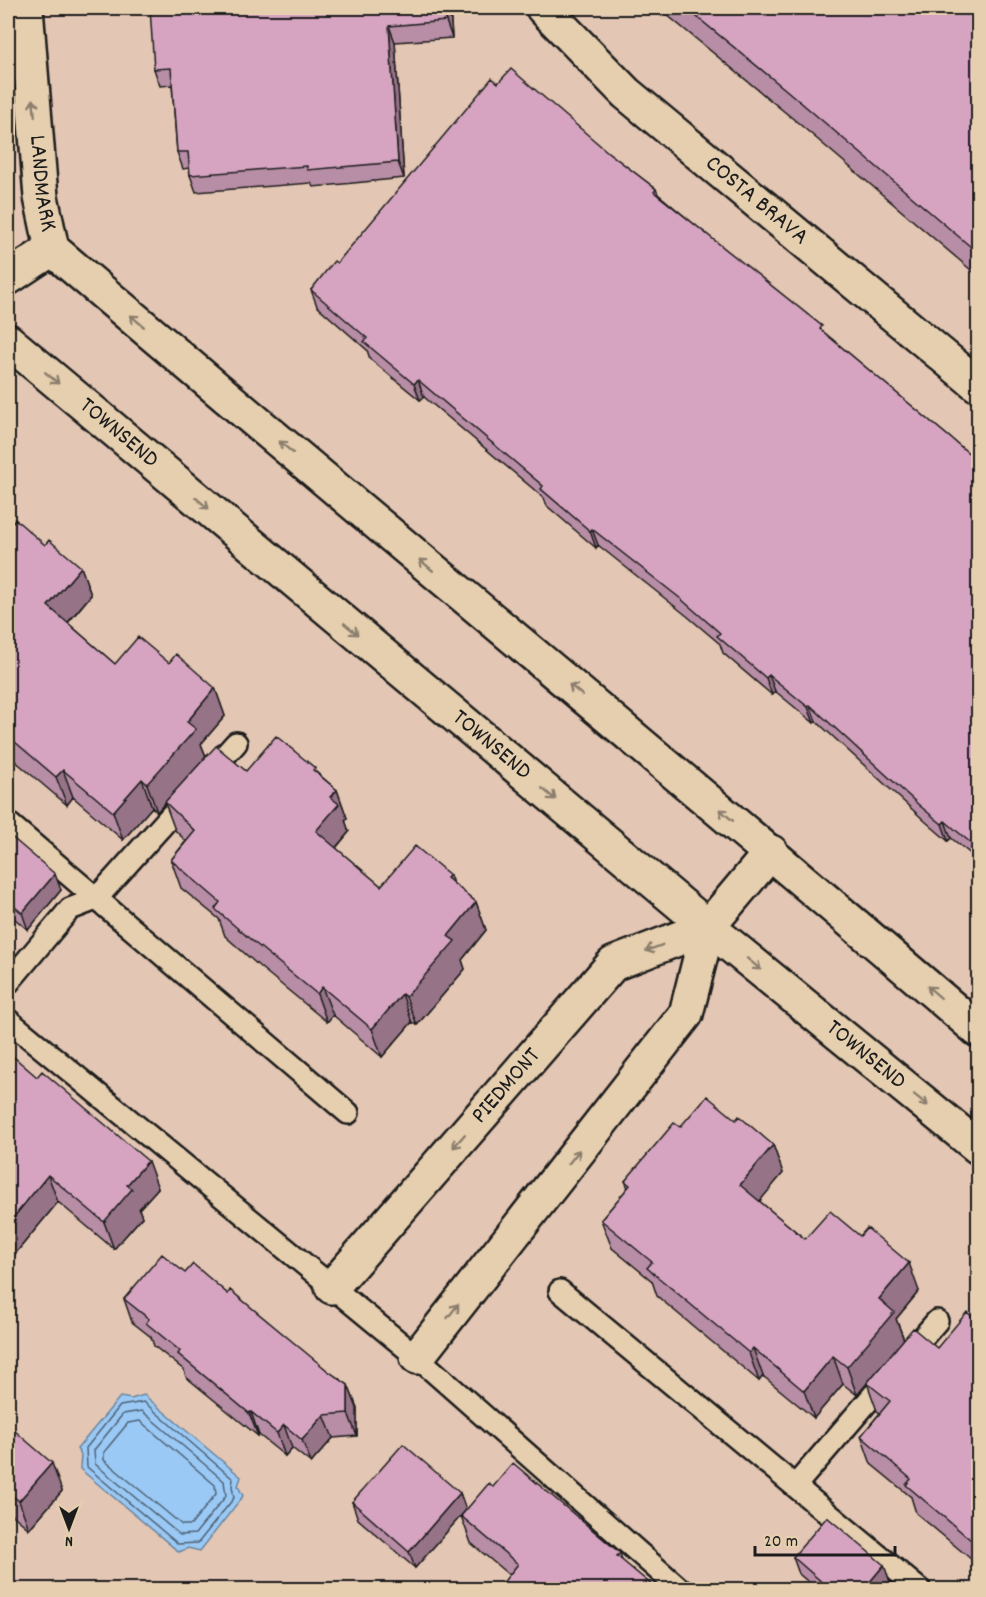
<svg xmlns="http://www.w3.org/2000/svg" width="986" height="1597" font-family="Dekko,sans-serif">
<rect width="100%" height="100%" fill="#e3c6b3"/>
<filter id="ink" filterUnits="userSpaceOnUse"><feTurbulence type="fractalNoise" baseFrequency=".0167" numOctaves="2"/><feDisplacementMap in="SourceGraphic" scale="12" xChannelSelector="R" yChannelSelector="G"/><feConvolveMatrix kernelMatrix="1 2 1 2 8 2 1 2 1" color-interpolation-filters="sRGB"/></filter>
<g filter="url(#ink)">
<path fill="#9ac9f5" stroke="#68849e" stroke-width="1.5" d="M 144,1395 L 241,1477 L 238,1486 L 243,1496 L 200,1551 L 188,1548 L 179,1552 L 80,1469 L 81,1455 L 77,1449 L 120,1397 L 131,1399 Z"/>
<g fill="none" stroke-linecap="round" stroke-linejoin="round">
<path stroke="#4e6173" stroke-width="1.5" d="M 144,1402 L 233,1479 L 232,1486 L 234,1498 L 198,1543 L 178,1544 L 87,1467 L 86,1448 L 120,1406 Z
M 142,1411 L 224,1481 L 226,1496 L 195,1534 L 180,1535 L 95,1464 L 94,1450 L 123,1414 Z
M 140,1421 L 215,1485 L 216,1494 L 191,1525 L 182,1525 L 104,1460 L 104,1452 L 128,1423 Z"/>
<g stroke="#1c1c1c" stroke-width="26">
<path id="service" d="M 8,823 L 348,1113
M 8,983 L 70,909 L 96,899 L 236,743
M 8,1020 L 417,1357 L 681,1590
M 560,1291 L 920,1590
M 795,1486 L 937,1321"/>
</g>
<g stroke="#1c1c1c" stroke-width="38">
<g id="minor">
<path id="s1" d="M 543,8 L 626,93 L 978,385"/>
<path d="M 8,278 L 52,249"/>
<path id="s2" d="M 332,1287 L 613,964 L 708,927"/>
<path d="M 417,1357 L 686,1014 L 708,927 L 771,852"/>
</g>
</g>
<g stroke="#1c1c1c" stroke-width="38">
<g id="tertiary">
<path id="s3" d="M 26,8 L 41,197 L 52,249 C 359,511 672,767 978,1030"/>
<path id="s4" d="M 8,341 L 708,927 L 978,1147"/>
</g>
</g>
<use href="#service" stroke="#e6cfaf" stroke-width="21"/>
<use href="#minor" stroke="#e6cfaf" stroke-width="33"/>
<use href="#tertiary" stroke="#e6cfaf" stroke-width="33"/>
</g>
<path fill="#b88da6" stroke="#1c1c1c" stroke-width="1.5" d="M 450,8 L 452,38 L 395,42 L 404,178 L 313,187 L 311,183 L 196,192 L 190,175 L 189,168 L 183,169 L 177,152 L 172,85 L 160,86 L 154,69 Z
M 660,8 L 976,8 L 978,10 L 978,276 L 797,122 L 661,10 Z
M 498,83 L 609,153 L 656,189 L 658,194 L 978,461 L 978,860 L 951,838 L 948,841 L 926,822 L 816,721 L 814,723 L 775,691 L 772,695 L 723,653 L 720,644 L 687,616 L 598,545 L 596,548 L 547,506 L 544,498 L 424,397 L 420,400 L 370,359 L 367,350 L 317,306 L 311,290 L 337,263 Z
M 8,528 L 45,545 L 81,567 L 91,595 L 68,623 L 115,664 L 169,663 L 215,688 L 225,716 L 201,744 L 206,756 L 246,771 L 316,772 L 337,790 L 347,818 L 345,820 L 349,832 L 336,848 L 381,886 L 454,884 L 476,902 L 486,930 L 462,960 L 465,969 L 417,1025 L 412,1022 L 382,1057 L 333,1015 L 327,1022 L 260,967 L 225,936 L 219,919 L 181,888 L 171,860 L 186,841 L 175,830 L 165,803 L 157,812 L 152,807 L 123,840 L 73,797 L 67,805 L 8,755 Z
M 8,834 L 61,890 L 28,930 L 8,913 Z
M 8,1052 L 158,1188 L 139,1209 L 142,1217 L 114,1249 L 58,1202 L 10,1260 L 10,1262 L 8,1266 Z
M 736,1120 L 773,1145 L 783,1173 L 759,1201 L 805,1239 L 919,1291 L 896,1319 L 904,1339 L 937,1348 L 978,1322 L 978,1565 L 916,1513 L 911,1497 L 871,1464 L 861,1436 L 880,1413 L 877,1411 L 867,1383 L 857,1395 L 843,1384 L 814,1418 L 763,1376 L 759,1381 L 657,1296 L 652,1281 L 612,1248 L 601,1220 L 628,1188 L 625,1181 L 680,1127 Z
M 185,1273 L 228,1294 L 328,1371 L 348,1385 L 357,1408 L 357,1436 L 333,1438 L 311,1463 L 292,1448 L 285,1456 L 259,1435 L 258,1436 L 186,1377 L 184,1370 L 154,1346 L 151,1337 L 132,1322 L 124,1299 Z
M 8,1425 L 62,1491 L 29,1529 L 8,1511 Z
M 493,1487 L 620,1553 L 622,1560 L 509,1575 L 471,1543 L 461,1516 L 466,1510 L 415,1568 L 358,1519 L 352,1502 L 460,1493 L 466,1510 Z
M 793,1557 L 890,1582 L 883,1590 L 818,1590 L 799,1574 Z"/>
<path fill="#967387" stroke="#1c1c1c" stroke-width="1.5" d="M 445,8 L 450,8 L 452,38 L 446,21 Z
M 389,26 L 395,42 L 404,178 L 398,162 Z
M 418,380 L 424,397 L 420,400 L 414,384 Z
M 592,529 L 598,545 L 596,548 L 590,531 Z
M 81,567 L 91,595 L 58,634 L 48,606 Z
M 769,675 L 775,691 L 772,695 L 766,678 Z
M 215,688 L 225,716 L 201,744 L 206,757 L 157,812 L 147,784 L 187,722 Z
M 810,705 L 816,721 L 814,723 L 808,707 Z
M 63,770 L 73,797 L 67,805 L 56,777 Z
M 142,779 L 152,807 L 123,840 L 113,812 Z
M 337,790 L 347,818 L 345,820 L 349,832 L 326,859 L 316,831 L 330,797 Z
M 945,821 L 951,838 L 948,841 L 942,824 Z
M 55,874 L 61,890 L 28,930 L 22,913 Z
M 450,875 L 460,903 L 447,878 Z
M 476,902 L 486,930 L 462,960 L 465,969 L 417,1025 L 406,997 L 448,936 Z
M 322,987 L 333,1015 L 327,1022 L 317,994 Z
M 402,994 L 412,1022 L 382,1057 L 372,1029 Z
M 773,1145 L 783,1173 L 750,1213 L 740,1185 Z
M 148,1161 L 158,1188 L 139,1209 L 142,1217 L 114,1249 L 104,1222 L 127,1185 Z
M 48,1175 L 58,1202 L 10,1260 L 10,1262 L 8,1266 L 8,1224 Z
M 909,1263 L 919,1291 L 896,1319 L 904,1340 L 857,1395 L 847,1367 L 879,1299 Z
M 753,1348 L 763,1376 L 759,1381 L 749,1353 Z
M 833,1356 L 843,1384 L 814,1418 L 804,1391 Z
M 348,1385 L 357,1408 L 357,1436 L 348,1413 Z
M 251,1412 L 259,1435 L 258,1436 L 249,1413 Z
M 324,1415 L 333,1438 L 311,1463 L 302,1440 Z
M 284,1425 L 292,1448 L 285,1456 L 277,1433 Z
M 52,1463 L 62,1491 L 29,1529 L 19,1501 Z
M 460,1493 L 466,1510 L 415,1568 L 409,1552 Z
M 884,1565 L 890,1582 L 883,1590 L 863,1590 Z"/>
<path fill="#d6a4c1" stroke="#1c1c1c" stroke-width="1.5" d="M 150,8 L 445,8 L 446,21 L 389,26 L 398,162 L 307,170 L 307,166 L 190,175 L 188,152 L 177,152 L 171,68 L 154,69 Z
M 686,8 L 976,8 L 978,10 L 978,253 L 785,89 Z
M 511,69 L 609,153 L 656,189 L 654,192 L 822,326 L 820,329 L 978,461 L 978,849 L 945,821 L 942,824 L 920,806 L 810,705 L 808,707 L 769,675 L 766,678 L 717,636 L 720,633 L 681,599 L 592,529 L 590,531 L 541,489 L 543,486 L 418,380 L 414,384 L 364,342 L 367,338 L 311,290 L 334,261 L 337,263 L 492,78 L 498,83 Z
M 15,519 L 45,545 L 49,540 L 81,567 L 48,606 L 115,664 L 138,637 L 169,663 L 176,654 L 215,688 L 187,722 L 196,729 L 147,784 L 142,779 L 113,812 L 63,770 L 56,777 L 8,736 L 8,528 Z
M 276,736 L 315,768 L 313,770 L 337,790 L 330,797 L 339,804 L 316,831 L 381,886 L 415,846 L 450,875 L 447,878 L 476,902 L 448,936 L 455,941 L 406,997 L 402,994 L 372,1029 L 322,987 L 317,994 L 250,939 L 215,909 L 220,902 L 171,860 L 195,831 L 165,802 L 216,746 L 246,771 Z
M 8,834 L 55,874 L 22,913 L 8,901 Z
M 8,1052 L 37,1077 L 42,1071 L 148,1161 L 127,1185 L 132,1189 L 104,1222 L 48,1175 L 8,1224 Z
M 707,1096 L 736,1120 L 739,1116 L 773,1145 L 740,1185 L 805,1239 L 830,1211 L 860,1236 L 867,1228 L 909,1263 L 879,1299 L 894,1312 L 847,1367 L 833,1356 L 804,1391 L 753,1348 L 749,1353 L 647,1268 L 652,1262 L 601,1220 L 630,1185 L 625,1181 L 674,1123 L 680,1127 Z
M 162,1254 L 185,1273 L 193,1264 L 228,1294 L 230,1290 L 328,1371 L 348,1385 L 348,1413 L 324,1415 L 302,1440 L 284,1425 L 277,1433 L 251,1412 L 249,1413 L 178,1354 L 180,1351 L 146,1323 L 149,1319 L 124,1299 Z
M 967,1312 L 978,1322 L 978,1546 L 906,1485 L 911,1479 L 861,1436 L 890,1401 L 867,1383 L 913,1328 L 937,1348 Z
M 8,1425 L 52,1463 L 19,1501 L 8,1492 Z
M 403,1444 L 460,1493 L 409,1552 L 352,1502 Z
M 513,1463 L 620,1553 L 617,1556 L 654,1587 L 652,1590 L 497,1590 L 518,1564 L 461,1516 L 489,1483 L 493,1487 Z
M 827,1517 L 884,1565 L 863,1590 L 831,1590 L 793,1557 Z"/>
<defs><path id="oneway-shaft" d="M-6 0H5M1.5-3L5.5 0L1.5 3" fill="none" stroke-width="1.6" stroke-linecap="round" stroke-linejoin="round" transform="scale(1.5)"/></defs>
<g stroke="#8b7e6d">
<use href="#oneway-shaft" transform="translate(34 108) rotate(-95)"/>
<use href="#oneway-shaft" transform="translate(137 321) rotate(-140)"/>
<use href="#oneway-shaft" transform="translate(52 378) rotate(40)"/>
<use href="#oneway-shaft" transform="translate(286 447) rotate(-140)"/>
<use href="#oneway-shaft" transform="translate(202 503) rotate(40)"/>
<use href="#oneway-shaft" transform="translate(426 565) rotate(-140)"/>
<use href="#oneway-shaft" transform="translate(351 629) rotate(40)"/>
<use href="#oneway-shaft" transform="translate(576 690) rotate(-140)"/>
<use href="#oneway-shaft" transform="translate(549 794) rotate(40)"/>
<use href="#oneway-shaft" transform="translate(726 815) rotate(-140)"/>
<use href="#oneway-shaft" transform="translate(654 948) rotate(159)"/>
<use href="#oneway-shaft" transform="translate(754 964) rotate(39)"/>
<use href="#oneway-shaft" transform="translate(934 992) rotate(-139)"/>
<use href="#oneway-shaft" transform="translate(921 1100) rotate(39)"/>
<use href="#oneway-shaft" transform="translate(459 1141) rotate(131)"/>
<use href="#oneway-shaft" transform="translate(574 1157) rotate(-52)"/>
<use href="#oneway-shaft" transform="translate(453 1311) rotate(-52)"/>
</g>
</g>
<g text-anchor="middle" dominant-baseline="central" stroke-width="4.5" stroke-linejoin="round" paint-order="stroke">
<g font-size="24" fill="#1c1c1c" stroke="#e6cfaf">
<text stroke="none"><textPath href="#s3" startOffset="176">LANDMARK</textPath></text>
<text stroke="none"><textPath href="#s1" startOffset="288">COSTA BRAVA</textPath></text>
<text stroke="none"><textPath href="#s4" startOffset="144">TOWNSEND</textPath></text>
<text stroke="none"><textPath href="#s4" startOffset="630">TOWNSEND</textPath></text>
<text stroke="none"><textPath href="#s4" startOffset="1116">TOWNSEND</textPath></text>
<text stroke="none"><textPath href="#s2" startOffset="266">PIEDMONT</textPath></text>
</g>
</g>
<rect width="986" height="1597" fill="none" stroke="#e6cfaf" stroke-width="30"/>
<rect x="15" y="15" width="956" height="1567" fill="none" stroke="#1c1c1c" stroke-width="2" filter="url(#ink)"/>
<g transform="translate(69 1528) rotate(180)" stroke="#e6cfaf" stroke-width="4.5" paint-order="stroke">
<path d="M0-4.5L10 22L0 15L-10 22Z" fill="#1c1c1c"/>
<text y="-9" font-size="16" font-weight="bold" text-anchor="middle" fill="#1c1c1c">N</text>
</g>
<path d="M755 1546v9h140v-9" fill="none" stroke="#1c1c1c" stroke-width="3"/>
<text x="764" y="1546" font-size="18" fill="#1c1c1c" stroke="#e6cfaf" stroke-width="4.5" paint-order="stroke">20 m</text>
</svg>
